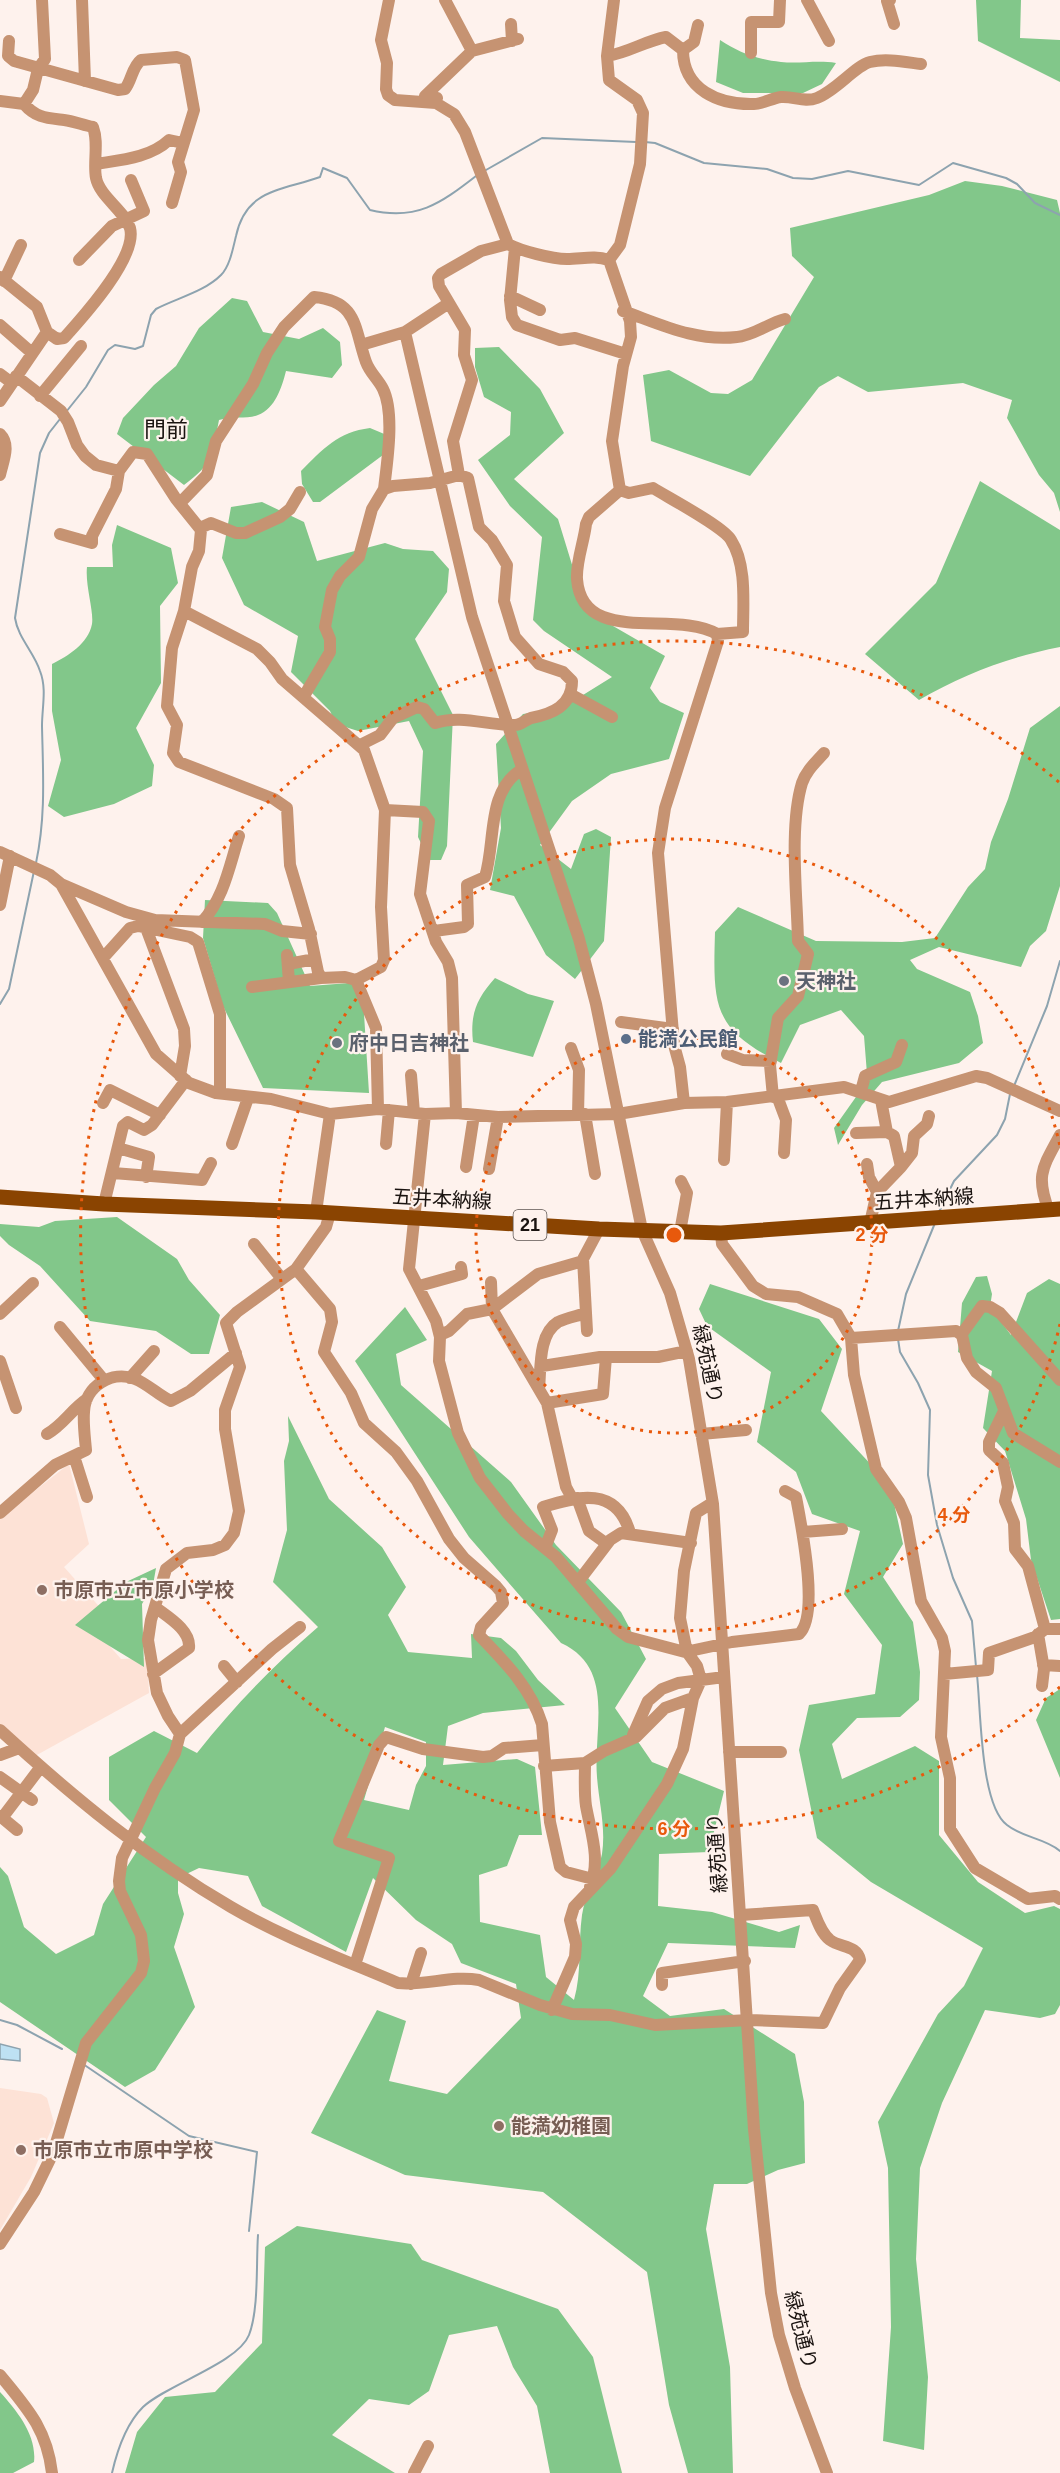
<svg xmlns="http://www.w3.org/2000/svg" width="1060" height="2473" font-family="Helvetica,'Noto Sans JP',sans-serif">
<rect width="100%" height="100%" fill="#fef2ed"/>
<path fill="#fde2d6" d="M 69,1464 L 89,1544 L 64,1567 L 104,1612 L 92,1626 L 121,1659 L 147,1658 L 149,1693 L 35,1756 L 0,1724 L 0,1518 Z
M 0,2088 L 41,2094 L 47,2098 L 54,2123 L 31,2177 L 0,2230 Z"/>
<path fill="#82c78a" fill-rule="evenodd" d="M 976,0 L 1021,0 L 1020,38 L 1060,40 L 1060,82 L 978,41 Z
M 720,40 C 738,52 758,60 781,62 C 799,64 817,60 836,63 L 822,84 L 803,93 L 743,93 L 716,82 Z
M 965,181 L 1002,186 L 1057,200 L 1060,213 L 1060,512 L 1054,493 L 1039,475 L 1007,418 L 1012,400 L 963,383 L 868,392 L 838,376 L 819,387 L 750,476 L 651,441 L 643,375 L 669,370 L 711,393 L 728,394 L 752,380 L 814,277 L 792,256 L 790,228 L 929,195 Z
M 232,298 L 247,301 L 263,332 L 299,339 L 323,328 L 340,342 L 342,365 L 332,378 L 286,371 C 282,387 275,409 258,415 C 248,419 231,416 219,420 C 212,455 214,463 184,485 L 117,434 L 123,418 L 154,385 L 176,366 L 199,328 Z
M 499,347 L 540,389 L 564,433 L 514,479 L 558,519 L 577,581 L 594,615 L 665,656 L 650,688 L 660,702 L 684,713 L 669,759 L 611,774 L 572,801 L 540,845 L 571,869 L 584,834 L 596,829 L 611,837 L 604,941 L 575,979 L 546,955 L 514,896 L 490,890 L 501,828 L 496,744 L 523,714 L 562,708 L 612,677 L 544,631 L 533,620 L 542,537 L 510,506 L 478,460 L 510,435 L 511,412 L 484,397 L 475,367 L 475,348 Z
M 370,428 L 389,436 L 391,449 L 320,502 L 313,502 L 302,484 L 301,471 C 323,449 338,432 370,428 Z
M 980,481 L 1060,530 L 1060,647 C 1009,657 964,674 919,700 L 865,654 L 936,583 Z
M 262,502 L 304,522 L 317,561 L 385,543 L 403,549 L 433,551 L 449,569 L 447,592 L 415,639 L 453,715 L 447,846 L 441,860 L 429,860 L 418,837 L 423,751 L 409,721 L 358,731 L 336,724 L 330,711 L 291,672 L 298,636 L 244,605 L 222,558 L 231,507 Z
M 117,525 L 171,548 L 178,583 L 160,606 L 161,683 L 136,728 L 154,765 L 152,786 L 114,804 L 64,817 L 48,806 L 61,760 L 52,711 L 52,664 C 68,656 88,644 92,624 C 94,611 85,585 87,567 L 113,567 L 112,545 Z
M 1060,706 L 1060,886 L 1046,931 L 1030,946 L 1021,967 L 939,947 L 910,960 L 917,969 L 970,992 L 978,1016 L 983,1043 L 959,1063 L 882,1082 L 862,1105 L 838,1145 L 834,1128 L 863,1087 L 867,1074 L 864,1036 L 841,1010 L 800,1025 L 781,1063 C 712,1029 713,1005 715,932 L 738,907 L 816,941 L 902,942 L 935,938 L 968,887 L 985,869 L 991,842 L 1008,799 L 1030,728 Z
M 205,900 L 268,903 L 277,913 L 310,986 L 362,982 L 369,1093 L 263,1088 L 223,1006 L 203,938 Z
M 495,978 L 528,994 L 554,1001 L 533,1057 L 473,1042 C 470,1015 476,999 495,978 Z
M 117,1217 L 177,1259 L 189,1280 L 220,1315 L 209,1354 L 191,1354 L 156,1331 L 90,1321 L 40,1266 L 9,1245 L 0,1236 L 0,1224 L 39,1227 L 55,1221 Z
M 987,1276 L 992,1294 L 990,1307 L 1011,1335 L 1027,1293 L 1049,1279 L 1060,1284 L 1060,1619 L 1051,1620 L 1031,1560 L 1026,1519 L 1005,1451 L 983,1428 L 992,1371 L 958,1352 L 962,1303 L 976,1277 Z
M 710,1284 L 819,1319 L 842,1349 L 821,1411 L 890,1485 L 903,1544 L 883,1577 L 913,1622 L 920,1672 L 919,1700 L 900,1717 L 857,1718 L 832,1744 L 842,1779 L 915,1746 L 939,1761 L 939,1835 L 978,1882 L 1025,1913 L 1054,1906 L 1060,1909 L 1060,2005 L 1055,2014 L 1040,2018 L 985,2010 L 942,2103 L 920,2168 L 916,2259 L 928,2377 L 924,2450 L 883,2441 L 891,2327 L 888,2168 L 878,2122 L 938,2014 L 964,1986 L 983,1948 L 871,1882 L 817,1838 L 799,1750 L 809,1705 L 875,1694 L 882,1645 L 844,1594 L 860,1531 L 812,1514 L 796,1472 L 757,1442 L 771,1372 L 707,1326 L 699,1309 Z
M 405,1307 L 427,1340 L 396,1354 L 401,1385 L 511,1482 L 556,1545 L 621,1612 L 646,1659 L 615,1708 L 652,1762 L 724,1791 L 709,1852 L 659,1854 L 658,1906 L 712,1912 L 779,1932 L 800,1925 L 795,1948 L 668,1943 L 643,1996 L 670,2016 L 724,2009 L 795,2054 L 804,2102 L 805,2163 L 778,2170 L 747,2184 L 714,2184 L 706,2229 L 730,2367 L 733,2473 L 688,2473 L 669,2405 L 647,2272 L 543,2192 L 405,2175 L 311,2133 L 377,2010 L 406,2021 L 389,2081 L 447,2094 L 521,2018 L 516,1984 L 461,1963 L 452,1944 L 416,1920 L 373,1878 L 346,1952 L 262,1906 L 248,1876 L 199,1868 L 178,1878 L 178,1893 L 184,1914 L 174,1947 L 195,2007 L 155,2070 L 125,2087 L 0,2002 L 0,1867 L 8,1876 L 24,1927 L 56,1954 L 94,1935 L 103,1904 L 146,1837 L 109,1800 L 109,1757 L 154,1731 L 197,1753 C 234,1706 273,1666 318,1627 L 273,1582 L 287,1530 L 284,1461 L 289,1441 L 288,1416 L 329,1499 L 382,1547 L 406,1587 L 388,1615 L 408,1652 L 472,1658 L 471,1634 L 501,1638 L 516,1651 L 538,1680 L 565,1705 L 483,1713 L 448,1726 L 443,1765 L 517,1759 L 535,1767 L 542,1835 L 519,1835 L 507,1866 L 479,1875 L 480,1922 L 540,1935 L 546,1977 L 574,2000 C 582,1972 578,1944 582,1915 C 585,1894 598,1875 602,1854 C 606,1828 599,1803 597,1777 C 593,1729 616,1668 561,1643 L 469,1537 L 355,1361 ZM 385,1727 L 426,1742 L 426,1766 L 416,1785 L 409,1810 L 364,1800 Z
M 156,1568 L 153,1585 L 142,1604 L 144,1667 L 75,1625 L 126,1582 Z
M 1060,1689 L 1060,1778 L 1036,1720 L 1046,1698 Z
M 297,2226 L 411,2244 L 422,2260 L 558,2309 L 593,2357 L 622,2473 L 550,2473 L 537,2406 L 513,2367 L 497,2326 L 449,2335 L 429,2391 L 409,2405 L 369,2399 L 332,2435 L 395,2473 L 125,2473 L 137,2432 L 165,2397 L 215,2392 L 262,2343 L 265,2247 Z
M 0,2392 C 17,2411 37,2435 34,2462 L 13,2473 L 0,2473 Z"/>
<path fill="#bee1f3" stroke="#8da3af" stroke-width="1.5" d="M 0,2044 L 20,2049 L 20,2061 L 0,2059 Z"/>
<g fill="none" stroke-linecap="round" stroke-linejoin="round">
<path stroke="#8da3af" stroke-width="2" d="M 645,142 L 655,143 L 704,163 L 767,169 L 793,178 L 812,179 L 848,171 L 919,185 L 953,163 L 1006,178 L 1017,184 L 1035,203 L 1060,215
M 486,170 L 542,138 L 636,142
M 66,412 L 86,387 L 108,350 L 115,345 L 135,349 L 143,346 L 151,315 L 156,309 C 177,298 204,292 221,275 C 230,266 233,248 236,236 C 246,189 281,191 320,177 L 323,168 L 347,178 L 370,210 C 416,221 440,204 476,176
M 36,863 C 46,816 43,773 42,726 C 42,707 47,689 40,671 C 34,652 18,638 15,618 L 40,453 L 49,433 L 60,419
M 0,1004 L 9,989 L 34,871
M 1014,1086 L 1047,1006 L 1060,961
M 939,1212 L 954,1181 L 997,1135 L 1005,1119 L 1010,1094
M 898,1331 L 906,1294 L 935,1223
M 898,1339 L 900,1352 L 918,1383 L 930,1410 L 928,1475 L 937,1525 L 953,1578 L 972,1621 L 976,1667
M 977,1675 C 981,1710 980,1805 1007,1825 C 1023,1838 1045,1838 1060,1851
M 0,2020 L 17,2025 L 62,2049
M 83,2064 L 189,2136 L 257,2152 L 249,2231
M 112,2473 C 117,2451 127,2423 143,2407 C 166,2385 238,2363 249,2335 C 259,2309 256,2264 258,2235"/>
<path stroke="#c69372" stroke-width="12" d="M 82,0 L 85,81
M 389,0 L 381,40 L 387,63 L 386,89 L 388,95 L 395,100 L 436,103 L 454,114 L 465,132 L 508,244 C 521,251 552,259 567,259 C 582,259 594,255 609,260
M 445,0 L 472,51 L 518,39
M 614,0 L 607,56 L 609,80 L 637,100 L 643,113 L 640,164 L 620,245 L 609,260 L 630,321 L 631,337 L 623,366 L 612,441 L 620,490
M 807,0 L 829,41
M 890,0 L 887,1 L 894,24
M 511,24 L 512,41
M 698,25 L 694,42 L 683,50 C 683,90 719,105 754,104 C 763,104 772,98 781,97 C 794,96 804,103 817,98 C 837,90 855,66 870,62 C 886,58 905,62 921,64
M 9,41 L 8,56 L 14,61 L 118,90 L 125,89 C 132,80 132,67 141,60 L 177,57 L 185,60 L 194,110 L 178,162 L 181,172 L 172,203
M 751,53 L 751,22 L 779,22 L 780,0
M 607,56 C 628,53 645,41 666,37 L 683,50
M 437,98 L 425,96 L 472,51
M 0,101 L 24,104
M 96,164 C 120,160 150,158 169,140 L 183,143
M 515,248 L 510,300 L 512,317 L 517,325 L 560,340 L 575,338 L 626,354
M 79,260 L 112,226 L 144,211 L 131,180
M 0,277 L 37,307 L 47,332 L 57,339 L 64,338 C 82,318 138,257 130,228 C 124,210 100,197 96,178 C 93,162 99,143 93,127 C 83,125 73,121 64,120 C 47,118 36,118 24,104 L 33,90 L 38,69 L 45,59 L 42,0
M 4,281 L 21,245
M 510,296 L 540,310
M 623,311 C 660,324 696,342 737,337 C 753,336 769,323 785,319
M 0,325 L 32,353
M 405,332 L 472,617 L 579,939 L 596,1004 L 642,1230 L 670,1293 L 689,1359 L 713,1504 L 754,2129 L 771,2293 L 779,2335 L 795,2388 L 827,2473
M 361,345 L 405,332 L 449,303
M 0,374 L 12,383
M 16,376 L 61,411 L 68,422 L 77,445 L 85,456 L 96,465 L 119,471 L 133,452 L 147,454 L 176,499 L 201,530 L 199,551 L 192,567 L 184,611 L 172,648 L 167,706 L 177,725 L 173,753 L 179,762 L 274,799 L 287,808 L 290,865 L 309,929 L 318,972 L 321,978 L 345,977 L 356,980 L 381,967 L 384,960 L 381,907 L 385,810 L 364,750 L 282,679 L 270,662 L 257,649 L 184,611
M 40,396 L 81,346
M 0,401 L 47,332
M 0,434 C 11,445 3,461 0,475
M 459,475 L 453,441 L 472,380 L 464,355 L 465,330 L 439,286 L 438,278 L 441,274 L 481,251 L 508,244
M 620,490 L 589,517 L 586,524 C 584,542 576,561 577,579 C 582,647 674,609 717,634 L 718,641 L 665,808 L 658,853 L 674,1045 L 680,1067 L 684,1103
M 620,490 L 629,493 L 653,488 C 669,498 724,527 731,540 C 747,565 743,603 743,632 L 717,634
M 180,503 L 207,475 L 216,441 L 253,384 L 267,353 L 284,327 L 314,297 C 358,301 354,328 366,362 C 370,373 378,379 383,389 C 395,413 387,463 384,489
M 200,528 L 211,523 L 236,533 L 245,533 L 280,517 L 290,509 L 300,492
M 60,534 L 92,543 L 92,536 L 116,489 L 119,471
M 570,694 L 612,717
M 304,696 L 330,652 L 330,639 L 325,627 L 332,590 L 340,576 L 359,557 L 372,509 L 384,489 L 393,486 L 430,483 L 459,475 L 468,478 L 479,527 L 492,540 L 507,565 L 504,601 L 515,637 L 539,664 L 563,672 L 572,681 C 572,706 552,714 531,718 C 525,720 521,725 515,725 C 489,726 461,714 435,723 L 424,709 L 417,707 L 393,718 L 380,735 L 360,745
M 385,810 L 423,812 L 429,821 L 420,894 L 436,942 L 448,962 L 452,978 L 456,1113
M 0,852 L 50,875 L 61,884 L 156,1054 L 189,1083 L 216,1093 L 271,1099 L 330,1114 L 378,1109 L 425,1114 L 456,1113 L 498,1117 L 618,1114 L 684,1103 L 727,1102 L 844,1087 L 889,1102 L 976,1076 L 987,1078 L 1060,1111
M 61,884 L 126,912 L 155,920 L 265,924 L 282,931 L 311,934
M 0,905 L 10,856
M 202,922 C 224,898 229,867 239,836
M 146,928 L 184,1029 L 185,1046 L 180,1076
M 434,931 L 464,927 L 468,924 L 467,885 L 485,877 C 496,842 486,792 521,770
M 287,955 L 289,982
M 103,958 L 130,928 L 138,926 L 190,937 L 198,942 L 220,1014 L 220,1093
M 288,964 L 315,959
M 356,980 L 376,1028 L 378,1109
M 252,987 L 321,978
M 621,1022 L 673,1029
M 571,1048 L 579,1070 L 578,1115
M 727,1054 L 743,1060 L 771,1061
M 411,1075 L 414,1113
M 861,1091 L 865,1076 L 896,1062 L 902,1045
M 777,1096 L 786,1120 L 784,1153
M 773,1097 L 770,1065 L 778,1018 L 798,996 L 808,954 L 798,941 C 797,895 789,826 802,783 C 806,771 815,763 824,753
M 881,1100 L 887,1132
M 103,1103 L 110,1090 L 160,1115
M 425,1114 L 409,1269 L 436,1321 L 440,1337 L 439,1361 L 458,1433 L 480,1478 L 508,1514 L 524,1531 L 556,1557 L 617,1629 L 628,1637 L 685,1652 L 732,1642 L 799,1634 C 820,1615 801,1524 796,1497 L 785,1491
M 585,1114 L 595,1174
M 856,1133 L 887,1132 L 894,1136 L 901,1167 L 877,1192 L 870,1223
M 232,1144 L 248,1098
M 386,1144 L 389,1110
M 118,1148 L 149,1157 L 146,1177
M 724,1160 L 727,1102
M 867,1164 L 869,1177 L 877,1192
M 466,1167 L 474,1115
M 901,1167 L 912,1153 L 914,1136 L 927,1124 L 929,1116
M 489,1169 L 498,1117
M 113,1173 L 202,1180 L 211,1163
M 104,1204 L 123,1126 L 128,1122 L 144,1130 L 152,1125 L 186,1080
M 1049,1211 C 1035,1175 1043,1167 1060,1135
M 316,1212 L 330,1114
M 680,1232 L 687,1193 L 681,1181
M 721,1233 L 722,1244 L 753,1286 L 766,1294 L 798,1297 L 837,1314 L 851,1338 L 854,1375 L 876,1469 L 899,1502 L 906,1518 L 921,1601 L 942,1638 L 945,1651 L 941,1737 L 950,1778 L 950,1829 L 975,1868 L 1028,1899 L 1055,1896 L 1060,1899
M 254,1244 L 282,1279
M 296,1269 L 330,1309 L 332,1322 L 324,1352 L 351,1393 L 364,1423 L 396,1452 L 417,1481 L 449,1539 L 464,1558 L 496,1586 L 501,1592 L 503,1603 L 481,1627 L 479,1635 C 505,1662 531,1688 542,1724 L 550,1822 L 560,1867 L 566,1872 L 593,1879
M 491,1282 L 492,1309 L 547,1403 L 566,1487 L 572,1498
M 419,1286 L 462,1274 L 461,1267
M 0,1314 L 33,1283
M 60,1327 L 103,1379
M 587,1331 L 583,1259 L 599,1229
M 440,1335 L 449,1331 L 467,1314 L 492,1309 L 538,1274 L 583,1261
M 961,1335 L 982,1306 L 990,1307 L 1000,1313 L 1060,1380
M 851,1338 L 956,1331 L 962,1335 L 967,1358 L 976,1372 L 996,1388 L 1013,1433 L 1060,1462
M 0,1361 L 16,1408
M 542,1366 L 600,1357 L 658,1357 L 687,1351
M 130,1378 L 154,1351
M 539,1389 C 541,1369 538,1334 558,1322 C 566,1318 577,1316 586,1313
M 547,1403 L 603,1394 L 606,1357
M 1004,1411 L 989,1442 L 989,1450 L 1003,1463 L 1008,1487 L 1005,1501 L 1014,1523 L 1015,1549 L 1028,1566 L 1045,1629
M 47,1434 C 63,1425 71,1410 87,1399
M 701,1434 L 746,1430
M 74,1456 L 87,1497
M 577,1498 L 589,1531 L 607,1544
M 0,1513 L 55,1465 L 86,1450 C 85,1438 83,1424 84,1412 C 85,1386 112,1370 135,1379 C 148,1384 158,1395 171,1401 L 190,1391 L 236,1353
M 803,1532 L 842,1529
M 545,1548 L 552,1530 L 543,1507 C 578,1496 617,1486 630,1533
M 578,1582 L 610,1540 L 621,1533 L 691,1543
M 1038,1634 L 1044,1669 L 1042,1686
M 1043,1665 L 1060,1666
M 224,1666 L 237,1682
M 153,1674 L 189,1648 C 191,1630 168,1617 155,1607
M 944,1674 L 988,1670 L 989,1653 L 1035,1637 L 1045,1629 L 1060,1629
M 0,1730 C 72,1796 147,1858 231,1907 C 284,1938 342,1959 398,1983 C 425,1986 452,1975 479,1980 L 540,2005 L 572,2014 L 610,2015 L 655,2025 L 749,2020 L 823,2023 L 840,1988 L 860,1960 C 857,1945 841,1948 830,1940 C 821,1933 817,1920 813,1910 L 741,1915
M 180,1734 L 272,1649 L 300,1627
M 633,1735 L 648,1701 L 662,1689 L 678,1683 L 724,1677
M 729,1752 L 781,1752
M 0,1755 L 19,1748
M 585,1763 C 585,1777 584,1792 586,1806 C 591,1834 601,1859 590,1887
M 544,1766 L 585,1763 L 604,1751 L 636,1737 L 665,1708 L 693,1698
M 0,1777 L 32,1800
M 0,1816 L 17,1830
M 2,1818 L 40,1768
M 355,1965 L 389,1858 L 339,1841 L 379,1745 L 386,1737 L 423,1749 L 483,1757 L 492,1756 L 504,1748 L 543,1745
M 411,1984 L 421,1953
M 662,1985 L 662,1973 L 745,1961
M 552,2010 L 575,1957 L 576,1944 L 570,1920 L 574,1907 L 611,1868 L 667,1784 L 683,1749 L 693,1698 L 701,1680 L 697,1666 L 687,1652 L 680,1618 L 684,1571 L 696,1513 L 712,1503
M 0,2244 L 34,2192 L 53,2153 L 86,2043 L 141,1973 L 144,1961 L 141,1935 L 120,1891 L 119,1881 L 122,1858 L 155,1788 L 175,1753 L 180,1734 L 168,1716 L 157,1693 L 148,1640 L 151,1620 L 166,1569 L 187,1553 L 213,1550 L 225,1545 L 234,1533 L 239,1511 L 225,1429 L 225,1410 L 240,1367 L 226,1323 L 237,1312 L 296,1269 L 326,1227 L 330,1213
M 0,2375 C 27,2408 47,2429 52,2473
M 414,2473 L 428,2446"/>
<path stroke="#8a4401" stroke-width="15" d="M 0,1197 L 104,1204 L 316,1212 L 599,1229 L 721,1233 L 1060,1209"/>
</g>
<g fill="none" stroke="#e8590c" stroke-width="3" stroke-dasharray="3 6">
<circle cx="674" cy="1235" r="198"/>
<path d="M1060 1324A396 396 0 1 1 1060 1146"/>
<path d="M1060 1687A594 594 0 1 1 1060 783"/>
</g>
<g fill="#6b7280" stroke="#fef2ed" stroke-width="2">
<circle cx="784" cy="981" r="6"/>
<circle cx="337" cy="1043" r="6"/>
</g>
<circle fill="#5c6f8a" stroke="#fef2ed" stroke-width="2" cx="626" cy="1039" r="6"/>
<g fill="#8d6e63" stroke="#fef2ed" stroke-width="2">
<circle cx="42" cy="1590" r="6"/>
<circle cx="499" cy="2126" r="6"/>
<circle cx="21" cy="2150" r="6"/>
</g>
<g text-anchor="middle" dominant-baseline="central" stroke-width="4.5" stroke-linejoin="round" paint-order="stroke">
<rect fill="#fef2ed" stroke="#5e5652" stroke-width="1.5" x="513.5" y="1210" width="33" height="30" rx="4.5"/>
<g font-size="18" font-weight="bold" fill="#1a1310">
<text x="530" y="1225">21</text>
</g>
<g font-size="20" font-weight="bold" fill="#5b616d" stroke="#fef2ed" text-anchor="start">
<text x="796" y="981">天神社</text>
<text x="349" y="1043">府中日吉神社</text>
</g>
<g font-size="20" font-weight="bold" fill="#4e5e75" stroke="#fef2ed" text-anchor="start">
<text x="638" y="1039">能満公民館</text>
</g>
<g font-size="20" fill="#1a1310" stroke="#fef2ed">
<text transform="translate(442 1199) rotate(3)">五井本納線</text>
<text transform="translate(924 1199) rotate(-4)">五井本納線</text>
<text transform="translate(708 1364) rotate(78)">緑苑通り</text>
<text transform="translate(717 1853) rotate(-94)">緑苑通り</text>
<text transform="translate(801 2330) rotate(76)">緑苑通り</text>
</g>
<g font-size="20" font-weight="bold" fill="#785e54" stroke="#fef2ed" text-anchor="start">
<text x="54" y="1590">市原市立市原小学校</text>
<text x="511" y="2126">能満幼稚園</text>
<text x="33" y="2150">市原市立市原中学校</text>
</g>
<g font-size="22" fill="#1a1310" stroke="#fef2ed">
<text x="166" y="429">門前</text>
</g>
</g>
<circle cx="674" cy="1235" r="9" fill="#e8590c" stroke="#fef2ed" stroke-width="3"/>
<g font-size="18" text-anchor="middle" font-weight="bold" fill="#e8590c" stroke="#fef2ed" stroke-width="4.5" stroke-linejoin="round" paint-order="stroke">
<text x="872" y="1241">2 分</text>
<text x="954" y="1521">4 分</text>
<text x="674" y="1835">6 分</text>
</g>
</svg>
